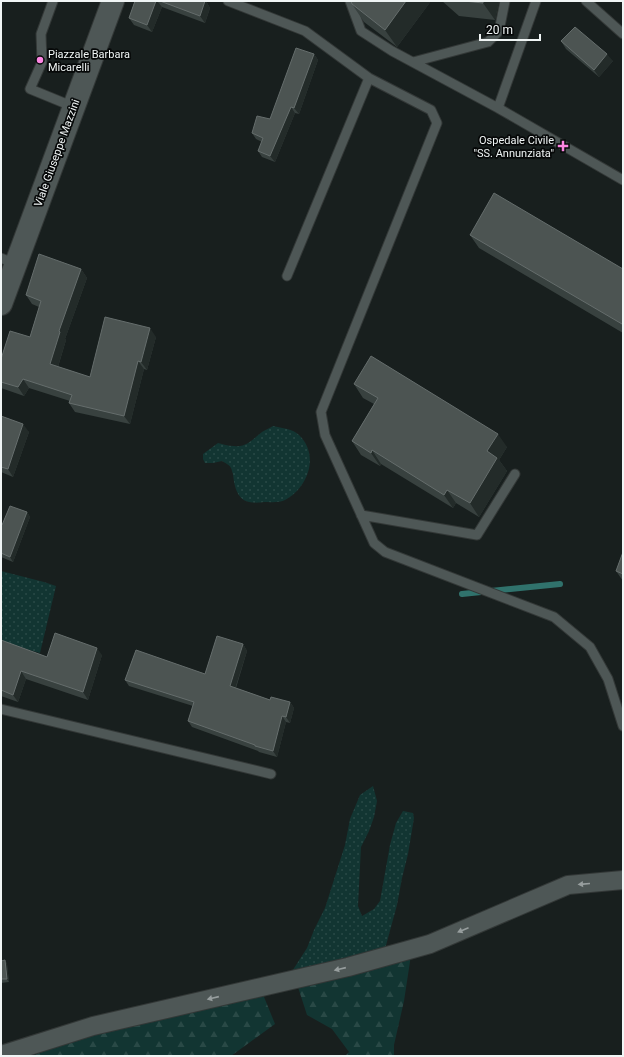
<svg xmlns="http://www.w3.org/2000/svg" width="624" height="1057" viewBox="0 0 624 1057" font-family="Roboto,sans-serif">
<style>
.grass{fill:url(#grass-dots)}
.forest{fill:url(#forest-firs)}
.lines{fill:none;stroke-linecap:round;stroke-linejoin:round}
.stream{stroke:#30726c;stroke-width:6}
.service-casing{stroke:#333837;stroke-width:11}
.minor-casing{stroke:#333837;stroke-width:20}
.secondary-casing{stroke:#333837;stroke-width:24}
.service{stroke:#4e5756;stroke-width:9}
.minor{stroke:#4e5756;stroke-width:18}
.secondary{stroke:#4e5756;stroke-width:22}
.wall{fill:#38413f}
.shaded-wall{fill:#232b29}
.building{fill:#4c5452;stroke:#656d6c}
.oneway{fill:#979e9e}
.poi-dot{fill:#fd86e2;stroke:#060808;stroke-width:1.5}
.labels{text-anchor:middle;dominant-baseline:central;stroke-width:3.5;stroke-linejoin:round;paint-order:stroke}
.poi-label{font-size:11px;fill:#f0f5f5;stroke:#060808;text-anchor:start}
.street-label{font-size:11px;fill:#f0f5f5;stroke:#060808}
</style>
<defs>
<pattern id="grass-dots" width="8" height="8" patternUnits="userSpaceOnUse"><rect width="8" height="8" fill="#123532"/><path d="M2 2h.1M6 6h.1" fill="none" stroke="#294946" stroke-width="1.8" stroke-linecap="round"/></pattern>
<pattern id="forest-firs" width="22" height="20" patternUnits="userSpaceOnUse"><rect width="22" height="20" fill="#123532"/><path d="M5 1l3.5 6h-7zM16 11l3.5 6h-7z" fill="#294946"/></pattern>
</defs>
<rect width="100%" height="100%" fill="#181f1e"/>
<path class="grass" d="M 273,426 C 282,428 293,429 299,435 C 320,455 308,488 285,500 C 280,503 270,502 264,502 C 259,503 250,503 246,501 C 236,497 234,483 233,474 C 232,472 232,470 231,468 C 230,465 225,463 222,461 L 213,463 L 205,463 L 203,459 L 203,454 L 218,443 C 223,444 228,446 234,446 C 246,448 253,439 262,432 C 265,430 270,428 273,426 Z
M 1,571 L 44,582 L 56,586 L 40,653 L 1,642 Z
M 373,786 L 377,801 L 374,817 L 369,831 L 361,847 L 358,906 L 362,916 L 374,909 L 380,901 L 390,845 L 396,823 L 403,811 L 413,813 L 414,818 L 408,854 L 402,878 L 397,905 L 385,949 L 289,976 L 307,948 L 314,930 L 325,908 L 345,845 L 350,819 L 360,795 Z"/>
<path class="forest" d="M 411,955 L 404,1001 L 394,1045 L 394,1056 L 345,1056 L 349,1052 L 332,1029 L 307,1015 L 297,984 Z
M 262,992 L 275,1024 L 231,1056 L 23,1056 L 81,1033 Z"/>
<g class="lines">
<path class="stream" d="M 462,594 L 560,584"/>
<defs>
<path id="service" d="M 53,1 L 41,34 L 42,62 L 30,89 L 74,107
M 228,1 L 305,31 L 369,78 L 431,110 L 437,123 L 321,412 L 325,435 L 374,543 L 385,552 L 554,617 L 590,647 L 608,679 L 623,726
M 350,1 L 361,31 L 392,51 L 498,108 L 623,180
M 586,1 L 623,34
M 413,62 L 488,42 L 499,31 L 505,1
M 498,108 L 536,1
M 1,258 L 16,264
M 287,276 L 369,78
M 361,515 L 477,535 L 515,474
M 1,709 L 271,774"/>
<path id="minor" d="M 1,1055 L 93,1026 L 348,967 L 430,944 L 568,885 L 623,880"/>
<path id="secondary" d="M 1,304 L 113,1"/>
</defs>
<use href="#service" class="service-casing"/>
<use href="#minor" class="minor-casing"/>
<use href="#secondary" class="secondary-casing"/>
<use href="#service" class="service"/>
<use href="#minor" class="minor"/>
<use href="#secondary" class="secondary"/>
</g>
<path class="wall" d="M 135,1 L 206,1 L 210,8 L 205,23 L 162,7 L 152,32 L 134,25 L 129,18 Z
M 431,1 L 397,47 L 364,22 L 352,4 Z
M 442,1 L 499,1 L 495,20 L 459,16 Z
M 561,41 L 613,61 L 599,77 L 566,49 Z
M 314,54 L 318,60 L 299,114 L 295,113 L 275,162 L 262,157 L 258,151 L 262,142 L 256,139 L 252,133 L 270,119 Z
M 470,235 L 623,269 L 623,333 L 479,248 Z
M 81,269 L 87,278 L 65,339 L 66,340 L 58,367 L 90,377 L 156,337 L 147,370 L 144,369 L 130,424 L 75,412 L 69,403 L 70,401 L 29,388 L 24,396 L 1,388 L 1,359 L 30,337 L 39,307 L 32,304 L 26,295 Z
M 354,384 L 507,447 L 499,460 L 507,471 L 479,517 L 456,503 L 453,508 L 381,464 L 380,466 L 361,455 L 352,441 L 374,404 L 363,398 Z
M 1,416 L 29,432 L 13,477 L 1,472 Z
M 27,512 L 30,517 L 13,562 L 1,557 L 1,525 L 2,525 Z
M 623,552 L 623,581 L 616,571 Z
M 1,640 L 47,657 L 102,655 L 88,700 L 26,679 L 18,702 L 1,696 Z
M 243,644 L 247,651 L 236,688 L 270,700 L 290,702 L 294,708 L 290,723 L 286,722 L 277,757 L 259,752 L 258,751 L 192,727 L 188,721 L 193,706 L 129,686 L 125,680 L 205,674 Z
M 5,960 L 7,964 L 9,982 L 1,983 L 1,961 Z"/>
<path class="shaded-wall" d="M 156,1 L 157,1 L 162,7 L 152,32 L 147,25 Z
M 205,1 L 206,1 L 210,8 L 205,23 L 200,16 Z
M 406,1 L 431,1 L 397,47 L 385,30 Z
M 483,1 L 499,1 L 495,20 L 483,3 Z
M 314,54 L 318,60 L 299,114 L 294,108 Z
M 607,54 L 613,61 L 599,77 L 594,70 Z
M 291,107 L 295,113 L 275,162 L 270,156 Z
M 81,269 L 87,278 L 65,339 L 66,340 L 56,373 L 50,364 L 59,331 Z
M 150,328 L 156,337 L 147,370 L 141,362 Z
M 138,361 L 144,369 L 130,424 L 124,416 Z
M 23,379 L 29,388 L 24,396 L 18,387 Z
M 23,424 L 29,432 L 13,477 L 8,469 Z
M 498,434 L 507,447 L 499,460 L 507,471 L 479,517 L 470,503 L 487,451 Z
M 372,450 L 381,464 L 380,466 L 371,453 Z
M 447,490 L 456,503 L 453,508 L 444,495 Z
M 27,512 L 30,517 L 13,562 L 10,557 Z
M 243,644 L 247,651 L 234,692 L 230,686 Z
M 97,648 L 102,655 L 88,700 L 83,692 Z
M 21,671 L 26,679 L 18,702 L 13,695 Z
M 290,702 L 294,708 L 290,723 L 286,717 Z
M 282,716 L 286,722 L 277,757 L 273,751 Z
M 5,960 L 7,964 L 9,982 L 7,979 Z"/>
<path class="building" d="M 135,1 L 156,1 L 147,25 L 129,18 Z
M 160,1 L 205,1 L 200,16 Z
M 351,1 L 406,1 L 385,30 L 352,4 Z
M 464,1 L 483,1 L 483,3 Z
M 575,27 L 607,54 L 594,70 L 561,41 Z
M 296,48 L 314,54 L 294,108 L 291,107 L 270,156 L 258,151 L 263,138 L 252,133 L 257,116 L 270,119 Z
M 494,193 L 623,269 L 623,322 L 622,324 L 470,235 Z
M 39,254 L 81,269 L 59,331 L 60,332 L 50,364 L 90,377 L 105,317 L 150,328 L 141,362 L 138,361 L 124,416 L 69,403 L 72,395 L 23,379 L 18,387 L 1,382 L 1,359 L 10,331 L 30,337 L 41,301 L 26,295 Z
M 371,356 L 498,434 L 487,451 L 497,458 L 470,503 L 447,490 L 444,495 L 372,450 L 371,453 L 352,441 L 378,398 L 354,384 Z
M 1,416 L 23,424 L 8,469 L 1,467 Z
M 10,506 L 27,512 L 10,557 L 1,553 L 1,525 L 2,525 Z
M 623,552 L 623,574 L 616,571 Z
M 55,633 L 97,648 L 83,692 L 21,671 L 13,695 L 1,690 L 1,640 L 47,657 Z
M 217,636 L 243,644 L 230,686 L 270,700 L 271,697 L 290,702 L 286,717 L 282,716 L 273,751 L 255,746 L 255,745 L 188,721 L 194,702 L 125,680 L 136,650 L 205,674 Z
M 5,960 L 7,979 L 1,979 L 1,961 Z"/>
<defs><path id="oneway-solid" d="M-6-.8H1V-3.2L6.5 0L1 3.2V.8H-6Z"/></defs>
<g class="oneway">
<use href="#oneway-solid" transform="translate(584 884) rotate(175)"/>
<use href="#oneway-solid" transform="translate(463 930) rotate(157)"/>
<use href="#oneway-solid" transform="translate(340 969) rotate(167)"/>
<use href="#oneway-solid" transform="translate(213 998) rotate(167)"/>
</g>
<g class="poi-dot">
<circle cx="40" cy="60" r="4"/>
<path d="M561 140h4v4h4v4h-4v4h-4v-4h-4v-4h4z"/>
</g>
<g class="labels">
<g class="poi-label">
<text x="48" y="54">Piazzale Barbara<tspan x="48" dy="13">Micarelli</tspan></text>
<text x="554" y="140" text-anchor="end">Ospedale Civile<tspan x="554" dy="13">"SS. Annunziata"</tspan></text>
</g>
<g class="street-label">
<text transform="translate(57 153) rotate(-70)">Viale Giuseppe Mazzini</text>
</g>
</g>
<rect width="624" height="1057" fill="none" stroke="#f0f5f5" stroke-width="4"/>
<path d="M480 34v6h60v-6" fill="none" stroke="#f0f5f5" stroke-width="2"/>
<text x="486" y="34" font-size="12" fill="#f0f5f5" stroke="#060808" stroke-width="3" paint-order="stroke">20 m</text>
</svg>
